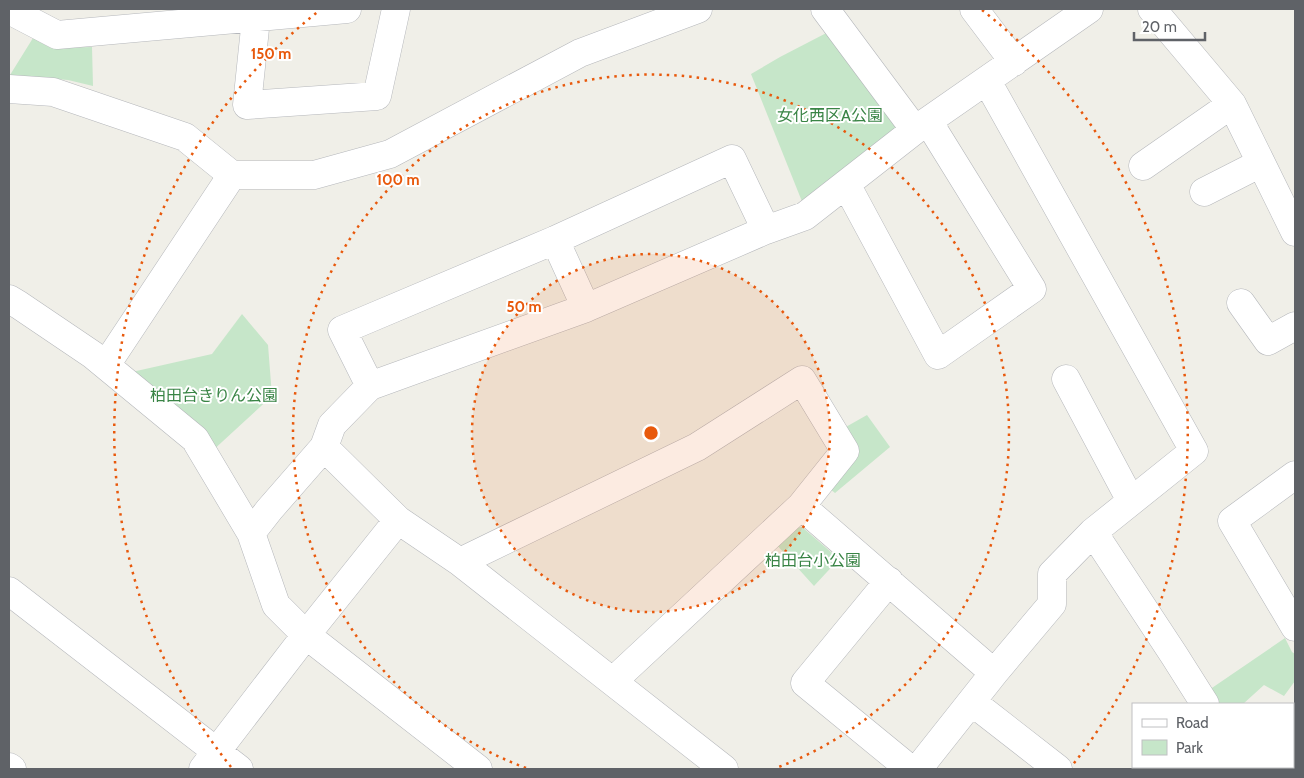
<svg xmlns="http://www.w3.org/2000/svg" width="1304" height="778" viewBox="0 0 1304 778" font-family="Cabin,'Noto Sans JP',sans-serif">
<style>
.park{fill:#c6e6c9}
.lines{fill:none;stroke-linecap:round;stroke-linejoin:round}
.minor-casing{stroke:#b5b7bb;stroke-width:29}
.minor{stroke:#fff;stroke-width:28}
.ring{fill:none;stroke:#e8590c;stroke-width:2.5;stroke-dasharray:2.5 5}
.labels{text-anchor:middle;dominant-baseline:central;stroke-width:4;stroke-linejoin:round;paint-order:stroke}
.park-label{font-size:16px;fill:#398445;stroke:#fff}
.centre{fill:#e8590c;stroke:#fff;stroke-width:2.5}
.ring-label{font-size:15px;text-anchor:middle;font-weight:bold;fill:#e8590c;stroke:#fff;stroke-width:4;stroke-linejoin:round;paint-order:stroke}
</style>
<rect width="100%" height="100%" fill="#f0efe8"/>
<path class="park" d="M 836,28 L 912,127 L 805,209 L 751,74 L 780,57 Z
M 33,38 L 51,48 L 92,47 L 93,86 L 68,80 L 10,75 Z
M 242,314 L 268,345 L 272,396 L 210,453 L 123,374 L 212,354 Z
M 867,415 L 890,447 L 835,493 L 830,489 L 844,428 Z
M 802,527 L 839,559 L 814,586 L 775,543 L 792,528 Z
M 1285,638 L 1292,652 L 1295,654 L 1295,681 L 1284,696 L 1264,685 L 1243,704 L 1215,704 L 1206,692 Z"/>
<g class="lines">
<defs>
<path id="minor" d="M 257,9 L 247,105 L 377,96 L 396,9
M 825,9 L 915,130
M 974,9 L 1014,62
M 1152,9 L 1232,104 L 1295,232
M 9,10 L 57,35 L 347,9
M 9,89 L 53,92 L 185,137 L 232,175 L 314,175 L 390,154 L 580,53 L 698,9
M 1143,166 L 1232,104
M 846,184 L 938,355 L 1032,289 L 928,121
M 1204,192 L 1261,163
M 555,240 L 586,308
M 9,299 L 19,305 L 93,355 L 195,439 L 251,533 L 276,605 L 306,635 L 478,769
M 1241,303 L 1268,341 L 1295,326
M 106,365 L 232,175
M 1066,379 L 1131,501
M 370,386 L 342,330 L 555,240 L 732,159 L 766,230
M 324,447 L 398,520 L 460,562 L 724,769
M 1295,475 L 1232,521 L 1295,627
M 801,506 L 994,673
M 1093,532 L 1174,655 L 1205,704
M 251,533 L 269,510 L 324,447 L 332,425 L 370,386 L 586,308 L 766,230 L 805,216 L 915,130 L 1089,9
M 460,562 L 697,447 L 802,380 L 845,451 L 801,506 L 613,681
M 889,581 L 805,683 L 910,769
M 9,591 L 239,769
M 972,702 L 1058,769
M 1293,761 L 1295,762
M 9,767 L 12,769
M 203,769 L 306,635 L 398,520
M 918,769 L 994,673 L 1052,604 L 1052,574 L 1093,532 L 1194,451 L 987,81"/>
</defs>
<use href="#minor" class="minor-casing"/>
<use href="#minor" class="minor"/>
</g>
<circle cx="651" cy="433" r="179" fill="#e8590c" fill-opacity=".12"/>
<g class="ring">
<circle cx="651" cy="433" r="179"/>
<path d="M526 768A358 358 0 1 1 776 768"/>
<path d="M231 767A537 537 0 0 1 320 10M982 10A537 537 0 0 1 1071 767"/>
</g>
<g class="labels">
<g class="park-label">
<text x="830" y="115">女化西区A公園</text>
<text x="214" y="395">柏田台きりん公園</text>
<text x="813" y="560">柏田台小公園</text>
</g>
</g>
<circle cx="651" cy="433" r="8" class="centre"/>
<g class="ring-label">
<text x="271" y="59">150 m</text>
<text x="398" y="185">100 m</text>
<text x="524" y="312">50 m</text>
</g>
<rect width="1304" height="778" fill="none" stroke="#5f6267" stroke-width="20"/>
<rect x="1132" y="703" width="162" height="65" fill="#ffffff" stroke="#bfc0c2"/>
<rect x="1142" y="719" width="25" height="8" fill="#ffffff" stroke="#bfc0c2"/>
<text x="1176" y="728" font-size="15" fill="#5f6267">Road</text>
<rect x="1142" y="740" width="25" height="15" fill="#c6e6c9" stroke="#bfc0c2"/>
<text x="1176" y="753" font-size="15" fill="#5f6267">Park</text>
<path d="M1134 32v8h71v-8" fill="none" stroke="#5f6267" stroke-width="2.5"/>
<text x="1142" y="32" font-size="15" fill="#5f6267" stroke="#ffffff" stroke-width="4" paint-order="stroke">20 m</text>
</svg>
